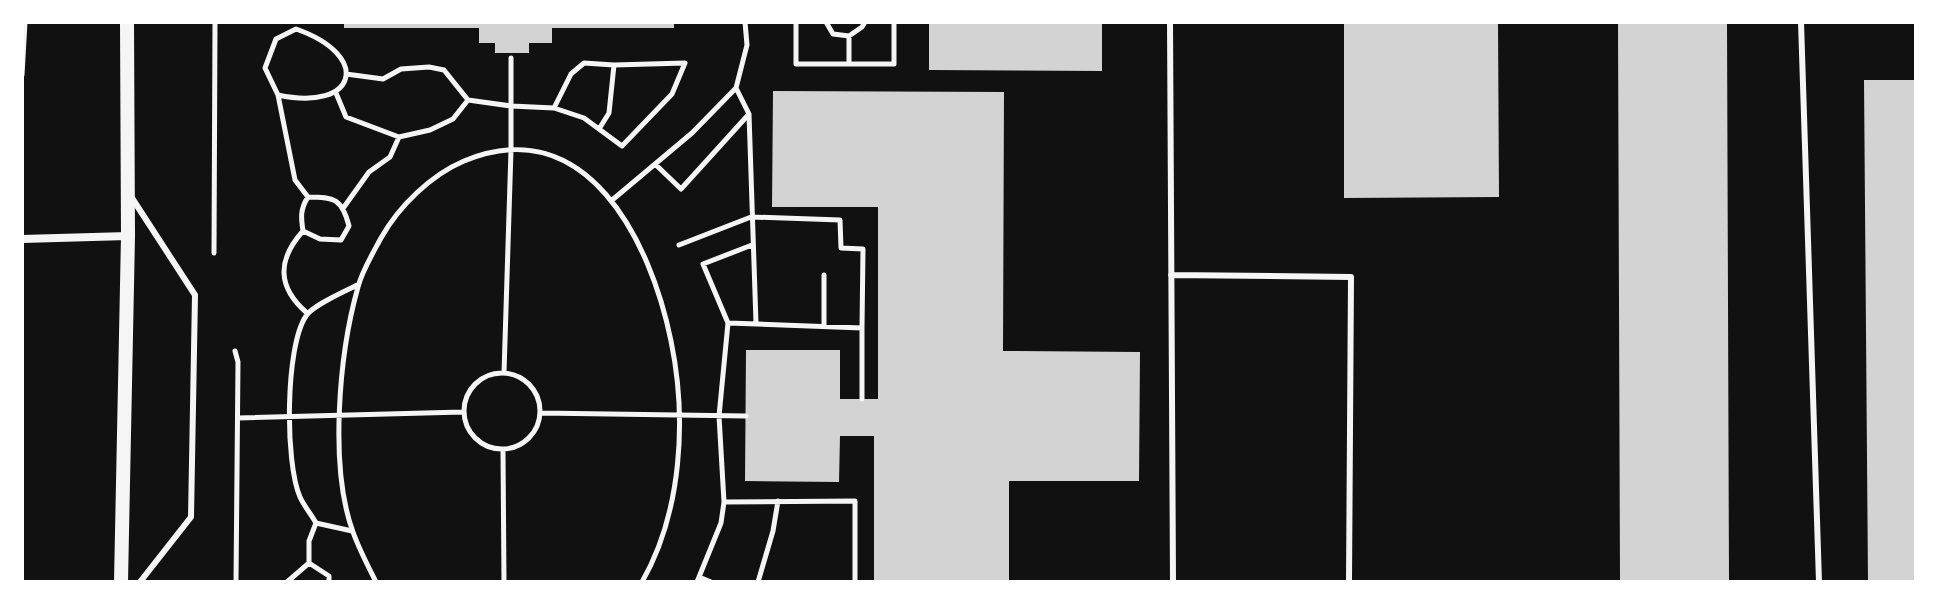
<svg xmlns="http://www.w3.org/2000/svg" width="1938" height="604" viewBox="0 0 1938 604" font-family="Lora,serif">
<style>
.building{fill:#d3d3d3}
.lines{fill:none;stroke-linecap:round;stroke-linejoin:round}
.path{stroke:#f5f5f5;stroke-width:5}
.service{stroke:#f5f5f5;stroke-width:6}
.minor{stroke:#f5f5f5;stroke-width:8}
.tertiary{stroke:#f5f5f5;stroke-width:14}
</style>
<rect width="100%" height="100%" fill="#111"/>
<path class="building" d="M 344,22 L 674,22 L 674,28 L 552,28 L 552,43 L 529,43 L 529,53 L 495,53 L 495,43 L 479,43 L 479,28 L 344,28 Z
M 929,22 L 1102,22 L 1102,71 L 929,70 Z
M 1344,22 L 1498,23 L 1499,197 L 1344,198 Z
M 1618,22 L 1727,22 L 1729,582 L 1620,582 Z
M 1864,80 L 1916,80 L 1916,582 L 1868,582 Z
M 773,91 L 1004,92 L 1003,351 L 1140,352 L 1139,481 L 1009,481 L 1009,582 L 874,582 L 874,436 L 840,436 L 839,482 L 745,481 L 746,350 L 840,350 L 840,399 L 878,399 L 878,207 L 772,207 Z"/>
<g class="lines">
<path class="path" d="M 796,22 L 796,64 L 894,64 L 894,22
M 826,22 L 833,34 L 849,36 L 862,27 L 865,22
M 296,29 C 373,56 357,112 278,95 L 265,68 L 276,39 Z
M 849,36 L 849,64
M 346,74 L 383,79 L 401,69 L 429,67 L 444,70 L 468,100 L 511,106 L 554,108 L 584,118 L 622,146 L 672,94 L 685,63 L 614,65 L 584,63 L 571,74 L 554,108
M 22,75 L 25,22
M 736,88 L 749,114 L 756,323
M 336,93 L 346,117 L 399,137 L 430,130 L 453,119 L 468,100
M 278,95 L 295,180 L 308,197
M 599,129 L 609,113 L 614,65
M 655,164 L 681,189 L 749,114
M 308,197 C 335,197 342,199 349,226 L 341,240 L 320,239 L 303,231 C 301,218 300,209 308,197 Z
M 611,201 L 692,133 L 736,88 L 747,45 L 745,22
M 344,207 L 369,172 L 390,157 L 399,137
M 303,231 C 277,260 277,287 307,313
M 679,245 L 751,217 L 840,220 L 841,248 L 863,249 L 862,328 L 728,323
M 214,253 L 215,22
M 824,275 L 824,326
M 862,328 L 862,399
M 235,351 L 238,362 L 236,582
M464 411a38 38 0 1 1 76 0a38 38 0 1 1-76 0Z
M 504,373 L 511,150 L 511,58
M 541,413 L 746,416
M 238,418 L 463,412
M 503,450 L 504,582
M 724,502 L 855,501 L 855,582
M 352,531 L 316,523 C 311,514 304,506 300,497 C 285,463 285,347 306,316 C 313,305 344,292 357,285
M 309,563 L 329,576 L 329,582
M 699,577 L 711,582
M 287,582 L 309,563 L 309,541 L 316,523
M 376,582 C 368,566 359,549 353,532 C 329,467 339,354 358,287 C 362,271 373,253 381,238 C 399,206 431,175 464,161 C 587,110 651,242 671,341 C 687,418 682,512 642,582
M 697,582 L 721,523 L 724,502 L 719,416 L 728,323 L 703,264 L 752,245
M 758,582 L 773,531 L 778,501"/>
<path class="service" d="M 1170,22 L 1173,582
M 1801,22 L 1819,582
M 132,198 L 195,295 L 191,517 L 140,582
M 1171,275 L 1351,277 L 1349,582"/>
<path class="minor" d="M 22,239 L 128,236"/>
<path class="tertiary" d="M 121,582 L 128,236 L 127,22"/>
</g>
<rect width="1938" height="604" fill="none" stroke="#ffffff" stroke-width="48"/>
</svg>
